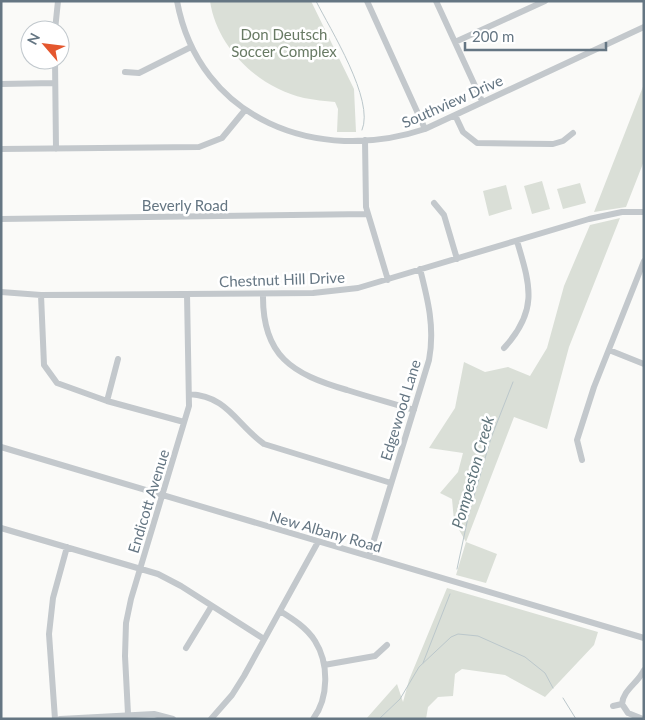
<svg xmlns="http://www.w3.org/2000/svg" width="645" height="720" viewBox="0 0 645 720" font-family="Lato,sans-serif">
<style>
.green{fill:#dadfd7}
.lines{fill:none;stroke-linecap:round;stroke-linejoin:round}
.stream{stroke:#bbc7cb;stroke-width:1}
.minor{stroke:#c3c8cc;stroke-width:6}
.labels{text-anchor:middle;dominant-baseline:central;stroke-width:5;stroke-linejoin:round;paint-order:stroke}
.park-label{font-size:15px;fill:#687a64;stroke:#fff}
.street-label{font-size:15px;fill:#657683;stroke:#fff}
.water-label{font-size:16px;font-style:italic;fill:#60757c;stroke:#fff}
</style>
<rect width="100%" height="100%" fill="#fafaf8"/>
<path class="green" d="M 210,1 L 311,1 L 354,89 L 356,132 L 337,132 L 338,109 L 335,102 C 325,101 314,100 304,98 C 258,87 217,48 210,1 Z
M 644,84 L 644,161 L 626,207 L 594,212 Z
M 542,181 L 550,209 L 532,214 L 524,186 Z
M 580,183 L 586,203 L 563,209 L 557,189 Z
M 506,185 L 512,209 L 489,216 L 483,191 Z
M 620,218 L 569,347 L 547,429 L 514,417 L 466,542 L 497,554 L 486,583 L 456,575 L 466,542 L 454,521 L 452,499 L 440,493 L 458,472 L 463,453 L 429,448 L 455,408 L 464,362 L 485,372 L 508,367 L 530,376 L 547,348 L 564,286 L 590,225 Z
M 447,588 L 598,632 L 594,645 L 545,697 L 505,675 L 462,669 L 455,674 L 453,696 L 438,697 L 428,707 L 426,719 L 366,719 L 397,684 L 403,702 L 409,680 Z"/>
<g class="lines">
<path class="stream" d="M 316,1 C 330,29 375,100 362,130
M 457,569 L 469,513 L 491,438 L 513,382
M 423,663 L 450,594
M 563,698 L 576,719
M 379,719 L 400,699 L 419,667 L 451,637 L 458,634 L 478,636 L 525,657 L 545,673 L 553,688"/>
<path class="minor" d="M 177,1 C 199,120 318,165 425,129 L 644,27
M 367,1 L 425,129
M 436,1 L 482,101
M 55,30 L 58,1
M 455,42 L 545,1
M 55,60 L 56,149
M 125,72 L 139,73 L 191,47
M 1,84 L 55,83
M 455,115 L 463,132 L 477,143 L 553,144 L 563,141 L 573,133
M 365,140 L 366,207 L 388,280
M 1,149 L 199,147 L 222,138 L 245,110
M 434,203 L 444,215 L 457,259
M 1,219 L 368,214
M 1,292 L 41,295 L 313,293 L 358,288 L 589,219 L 622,212 L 644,212
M 263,294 C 262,356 292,374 347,390 C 369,397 391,403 414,410
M 41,295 L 44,365 L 57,383 L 107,401 L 184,422
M 504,348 C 539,310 530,285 517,241
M 609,350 L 644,364
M 189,394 C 228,396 236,424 264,444 L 391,483
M 107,401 L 118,359
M 1,447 L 644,638
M 582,460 L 577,440 L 594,387 L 644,261
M 1,528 L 158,574 L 181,586 L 264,639
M 369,556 L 429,360 C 435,328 428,300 420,269
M 280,611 C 293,619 307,628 315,641 C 329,663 329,698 313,719
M 186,648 L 211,607
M 324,665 L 375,656 L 387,645
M 613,706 L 622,704
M 128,714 L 125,656 L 126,623 L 131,599 L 189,406 L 187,294
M 55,719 L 49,634 L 53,598 L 67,547
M 60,719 L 154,714 L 173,719
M 211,719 L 232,695 L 244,676 L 318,542
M 643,719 L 628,713 L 622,704 C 623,690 638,683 644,670"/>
</g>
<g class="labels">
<g class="park-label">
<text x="284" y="34">Don Deutsch<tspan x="284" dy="17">Soccer Complex</tspan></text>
</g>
<g class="street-label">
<text transform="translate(452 101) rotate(-24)">Southview Drive</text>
<text x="185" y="205">Beverly Road</text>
<text transform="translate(282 279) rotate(-2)">Chestnut Hill Drive</text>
<text transform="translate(400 410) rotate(-73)">Edgewood Lane</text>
<text transform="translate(148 501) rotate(-73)">Endicott Avenue</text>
<text transform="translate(326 531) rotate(16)">New Albany Road</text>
</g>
<g class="water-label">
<text transform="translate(472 472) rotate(-74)">Pompeston Creek</text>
</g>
</g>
<rect width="645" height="720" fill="none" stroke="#657683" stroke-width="5"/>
<g transform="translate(45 45) rotate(298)"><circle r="24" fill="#ffffff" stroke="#c1c8cd"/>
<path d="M0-4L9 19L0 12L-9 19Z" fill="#e4572e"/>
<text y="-8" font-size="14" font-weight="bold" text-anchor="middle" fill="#657683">N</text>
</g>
<path d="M465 42v8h141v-8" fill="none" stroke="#657683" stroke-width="2.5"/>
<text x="472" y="42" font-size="15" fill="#657683" stroke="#ffffff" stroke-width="4" paint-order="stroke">200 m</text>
</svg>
